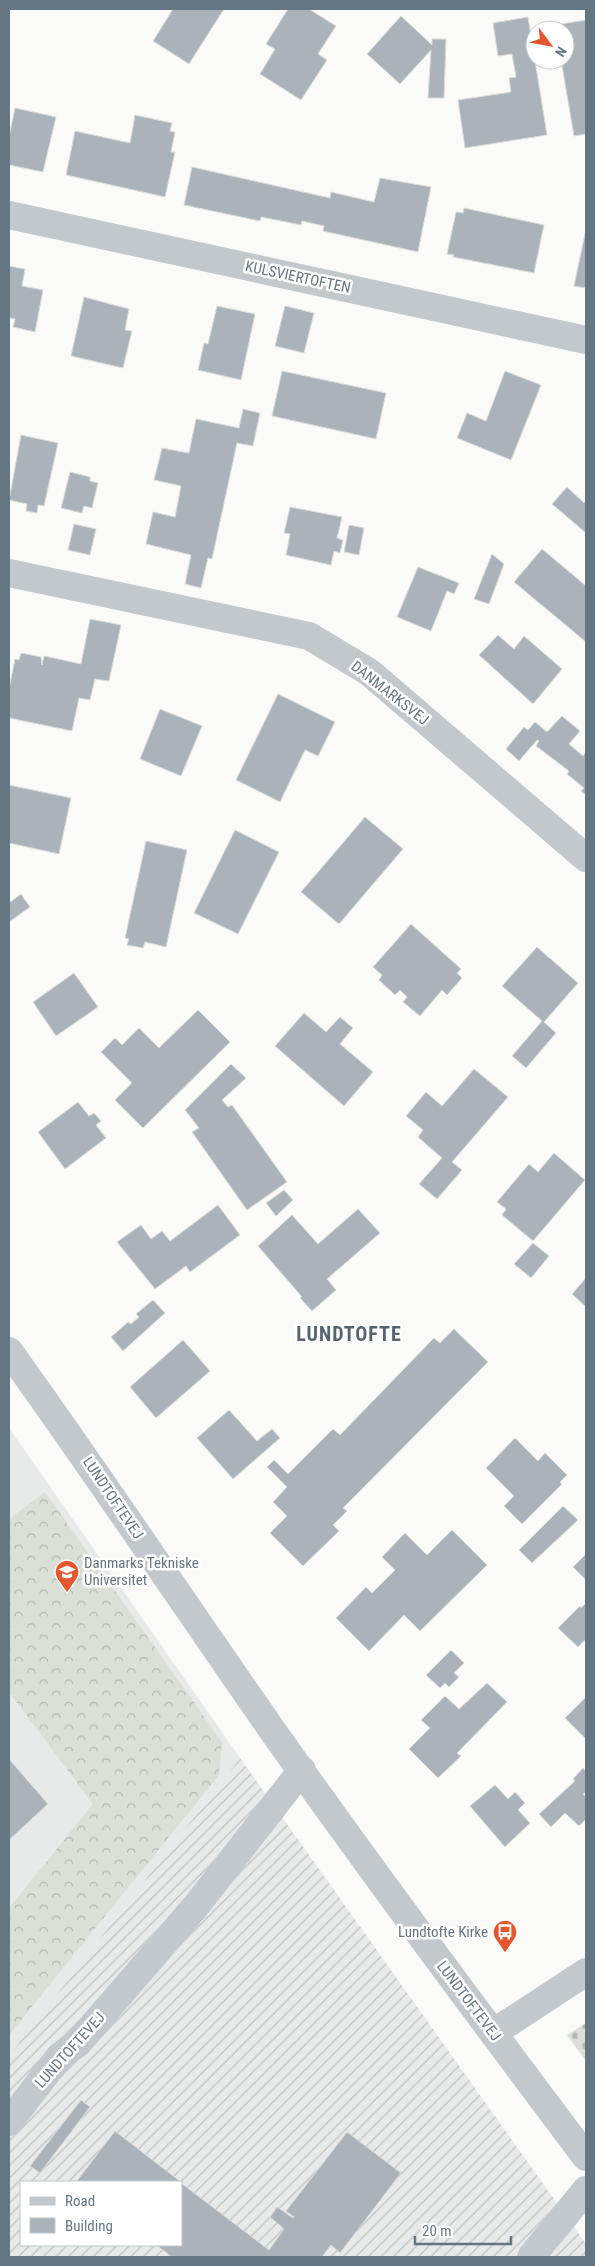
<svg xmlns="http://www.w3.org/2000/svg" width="595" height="2266" viewBox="0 0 595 2266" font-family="'Roboto Condensed',sans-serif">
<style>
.built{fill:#e8e9e9}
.industrial{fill:url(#industrial-furrows);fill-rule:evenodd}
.forest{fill:url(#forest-crowns)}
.cemetery{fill:url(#cemetery-stones)}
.building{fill:#aab3b9;stroke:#dcdcda}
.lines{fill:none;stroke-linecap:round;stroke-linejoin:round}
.minor{stroke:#c3c8cc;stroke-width:28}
.labels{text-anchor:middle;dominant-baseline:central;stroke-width:5;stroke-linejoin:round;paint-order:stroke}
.street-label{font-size:15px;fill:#657683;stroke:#fff}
.poi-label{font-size:15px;fill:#657683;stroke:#fff;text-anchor:start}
.district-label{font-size:20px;font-weight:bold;letter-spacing:1px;fill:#57646e;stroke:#fff}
</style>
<defs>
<pattern id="industrial-furrows" width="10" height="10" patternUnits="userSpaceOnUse" patternTransform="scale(1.25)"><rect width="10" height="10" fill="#e8e9e9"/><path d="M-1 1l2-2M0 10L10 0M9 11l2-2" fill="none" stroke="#c0c1c2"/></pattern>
<pattern id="forest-crowns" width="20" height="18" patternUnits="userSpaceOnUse" patternTransform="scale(1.25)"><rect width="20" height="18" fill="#dadfd7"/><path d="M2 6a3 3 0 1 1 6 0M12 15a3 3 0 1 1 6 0" fill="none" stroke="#b4b9b4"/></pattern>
<pattern id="cemetery-stones" width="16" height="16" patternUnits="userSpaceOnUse" patternTransform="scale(1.25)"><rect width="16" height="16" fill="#dadfd7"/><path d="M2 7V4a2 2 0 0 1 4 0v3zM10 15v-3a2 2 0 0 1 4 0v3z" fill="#b4b9b4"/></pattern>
</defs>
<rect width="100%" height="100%" fill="#fafaf8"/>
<path class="built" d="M 9,1428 L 240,1758 L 9,2056 Z"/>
<path class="industrial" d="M 240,1758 L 586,2244 L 586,2257 L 9,2257 L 9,2056 ZM 21,2182 L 181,2182 L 181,2245 L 21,2245 Z"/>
<path class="forest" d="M 45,1492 L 222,1742 L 219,1775 L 9,2035 L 9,1908 L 93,1804 L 9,1692 L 9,1519 Z"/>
<path class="cemetery" d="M 586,2023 L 586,2061 L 567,2035 Z"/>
<path class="building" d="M 173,9 L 224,9 L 189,64 L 153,41 Z
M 288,9 L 309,9 L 336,26 L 318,54 L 327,60 L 301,100 L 260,74 L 275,49 L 266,44 Z
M 401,16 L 432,45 L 432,39 L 446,39 L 444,98 L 428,98 L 431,50 L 400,84 L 367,54 Z
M 528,17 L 547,135 L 465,148 L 458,100 L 511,92 L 509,78 L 516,77 L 512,54 L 498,56 L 493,23 Z
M 586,20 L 586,134 L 574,136 L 561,60 L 565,60 L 565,30 L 556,30 L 555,25 Z
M 15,108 L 56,117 L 43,172 L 9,165 L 9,137 Z
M 135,115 L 172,123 L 170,131 L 175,132 L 171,152 L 175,152 L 165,197 L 66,175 L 75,131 L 130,143 Z
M 192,167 L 330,198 L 331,192 L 374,202 L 380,178 L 431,187 L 418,252 L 323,231 L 324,226 L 302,221 L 301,225 L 261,217 L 260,221 L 184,205 Z
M 464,208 L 544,225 L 534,273 L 453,257 L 454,255 L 447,254 L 456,212 L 463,213 Z
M 586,229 L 586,288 L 574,286 Z
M 9,266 L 25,269 L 22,286 L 43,290 L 35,332 L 13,327 L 15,319 L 9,318 Z
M 84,297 L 129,309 L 125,330 L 132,331 L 123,368 L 71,356 Z
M 217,306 L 255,314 L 241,380 L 198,370 L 204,343 L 208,344 Z
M 285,306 L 314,313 L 304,353 L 275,346 Z
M 282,371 L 386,393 L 376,439 L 272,416 Z
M 505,371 L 541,385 L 511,460 L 457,438 L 467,413 L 486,421 Z
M 243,409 L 260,413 L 253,446 L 237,443 L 212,559 L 208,558 L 201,588 L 185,584 L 191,555 L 146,544 L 153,512 L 175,517 L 181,486 L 154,480 L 162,448 L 189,453 L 196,419 L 239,428 Z
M 21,435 L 58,443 L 44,506 L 38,505 L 37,513 L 26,511 L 27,504 L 9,500 Z
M 70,472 L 90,477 L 90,481 L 98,483 L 92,508 L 84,506 L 82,513 L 61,508 Z
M 567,487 L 584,503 L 586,500 L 586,533 L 552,504 Z
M 290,507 L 342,517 L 337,538 L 343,540 L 340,553 L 334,551 L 331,565 L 286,555 L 290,534 L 284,533 Z
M 74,524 L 96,529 L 90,555 L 68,550 Z
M 349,525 L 364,528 L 359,555 L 344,552 Z
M 542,549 L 586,586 L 586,642 L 514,582 Z
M 492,554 L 504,564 L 489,604 L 474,599 Z
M 418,567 L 459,583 L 454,594 L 447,591 L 431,631 L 397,617 Z
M 90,619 L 121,625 L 109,681 L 95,679 L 90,700 L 79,698 L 72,731 L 9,718 L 9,689 L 15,659 L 19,660 L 21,653 L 41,657 L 42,665 L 44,656 L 81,664 Z
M 498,635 L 514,649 L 524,636 L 562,669 L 533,704 L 479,655 Z
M 278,694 L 335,722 L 318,756 L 305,750 L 280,802 L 236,780 Z
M 160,709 L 202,726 L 181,776 L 140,759 Z
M 562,716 L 580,731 L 569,744 L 583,756 L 586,752 L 586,795 L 581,791 L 584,788 L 567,774 L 569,771 L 536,746 L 539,741 L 537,740 L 519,761 L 506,749 L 524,727 L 528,730 L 535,722 L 547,732 Z
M 9,785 L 71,798 L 59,854 L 9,843 Z
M 365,817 L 403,849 L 339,924 L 301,892 Z
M 235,830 L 279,852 L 238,934 L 194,913 Z
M 146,841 L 187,850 L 166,947 L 145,942 L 143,948 L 127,945 L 129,939 L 125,938 Z
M 21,894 L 30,907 L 9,922 L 9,903 Z
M 411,924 L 461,969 L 457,973 L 462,978 L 447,995 L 442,990 L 420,1016 L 403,1002 L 407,997 L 400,990 L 395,995 L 379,980 L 382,975 L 373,967 Z
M 537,947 L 578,983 L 544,1022 L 556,1033 L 526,1068 L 512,1056 L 542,1021 L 502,986 Z
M 74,973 L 98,1007 L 56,1036 L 33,1002 Z
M 198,1010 L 230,1042 L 143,1128 L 115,1100 L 132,1083 L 101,1052 L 115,1038 L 122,1045 L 139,1028 L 159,1048 Z
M 304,1013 L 326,1032 L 340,1017 L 353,1028 L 340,1044 L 373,1072 L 344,1106 L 275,1046 Z
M 231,1064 L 246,1078 L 222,1100 L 228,1107 L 232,1105 L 287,1182 L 247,1210 L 192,1132 L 199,1128 L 185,1110 Z
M 474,1069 L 508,1097 L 452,1162 L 462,1170 L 437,1199 L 419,1184 L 442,1158 L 418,1137 L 423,1130 L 406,1116 L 426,1092 L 442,1106 Z
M 78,1102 L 89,1116 L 94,1113 L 101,1121 L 96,1125 L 106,1138 L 65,1169 L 38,1132 Z
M 554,1153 L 585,1180 L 533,1241 L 502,1215 L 506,1209 L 497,1202 L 529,1164 L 538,1172 Z
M 284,1190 L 293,1200 L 276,1216 L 266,1203 Z
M 218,1205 L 240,1235 L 190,1272 L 186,1266 L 155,1289 L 117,1242 L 141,1225 L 151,1239 L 162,1231 L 170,1241 Z
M 358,1209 L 380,1233 L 327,1279 L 336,1290 L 312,1311 L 300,1298 L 302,1297 L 258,1246 L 292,1215 L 318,1244 Z
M 533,1243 L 549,1256 L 531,1278 L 514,1264 Z
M 586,1278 L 586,1307 L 572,1294 Z
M 153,1300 L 165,1313 L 123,1351 L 111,1337 L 128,1322 L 131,1324 L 139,1317 L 136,1314 Z
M 454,1329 L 488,1362 L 343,1508 L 347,1511 L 333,1525 L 339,1531 L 303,1566 L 270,1533 L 287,1516 L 273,1502 L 287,1487 L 267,1467 L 274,1460 L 288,1474 L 333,1429 L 340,1435 L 434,1338 L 440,1343 Z
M 183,1340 L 210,1371 L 156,1418 L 130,1387 Z
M 229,1410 L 257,1441 L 272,1429 L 280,1438 L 233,1479 L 197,1438 Z
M 515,1438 L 538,1461 L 545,1453 L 567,1475 L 560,1482 L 562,1484 L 522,1524 L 504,1506 L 514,1496 L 486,1468 Z
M 563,1506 L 578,1520 L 532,1563 L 519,1550 Z
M 452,1530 L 487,1565 L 420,1631 L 404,1615 L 369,1651 L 336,1618 L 366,1587 L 372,1593 L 395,1570 L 382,1557 L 405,1533 L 427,1555 Z
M 586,1554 L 586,1580 L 573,1567 Z
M 586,1603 L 586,1639 L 578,1647 L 558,1628 L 580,1606 L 581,1608 Z
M 451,1650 L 464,1663 L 454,1673 L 459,1677 L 449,1687 L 445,1683 L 440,1688 L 426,1675 Z
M 487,1683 L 507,1702 L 457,1753 L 461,1756 L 438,1778 L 409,1749 L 430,1728 L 421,1720 L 445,1696 L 459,1709 Z
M 586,1697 L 586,1739 L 565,1718 Z
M 9,1759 L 48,1804 L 9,1840 Z
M 583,1768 L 586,1772 L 586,1792 L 583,1794 L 586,1797 L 586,1819 L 579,1826 L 565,1813 L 551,1827 L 539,1814 L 575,1781 L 573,1779 Z
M 495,1785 L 508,1799 L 515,1792 L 525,1803 L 518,1810 L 530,1823 L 505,1847 L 470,1806 Z
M 81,2100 L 90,2107 L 40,2173 L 30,2166 Z
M 115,2131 L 181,2182 L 76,2182 Z
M 347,2132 L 401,2173 L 340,2253 L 331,2245 L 322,2257 L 172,2257 L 156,2245 L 181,2245 L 181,2183 L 269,2250 L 284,2229 L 270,2217 L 277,2207 L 293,2218 L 294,2217 L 286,2211 Z"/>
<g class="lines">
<path class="minor" d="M 9,215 L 586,340
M 9,573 L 309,636 L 369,672 L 586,858
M 9,1351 C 98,1475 183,1602 270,1727 C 373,1873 479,2015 586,2157
M 493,2033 L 586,1972
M 9,2122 L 60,2056 L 78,2043 L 196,1906 L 302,1770
M 531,2257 L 586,2190"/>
</g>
<defs>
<symbol id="university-pin" viewBox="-11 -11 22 30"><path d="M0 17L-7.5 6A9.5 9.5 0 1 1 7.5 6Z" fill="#e4572e" stroke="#fff"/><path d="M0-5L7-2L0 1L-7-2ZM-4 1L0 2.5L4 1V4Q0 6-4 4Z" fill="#fff"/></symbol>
<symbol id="bus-pin" viewBox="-11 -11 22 30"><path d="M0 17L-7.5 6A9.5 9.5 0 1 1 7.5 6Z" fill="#e4572e" stroke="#fff"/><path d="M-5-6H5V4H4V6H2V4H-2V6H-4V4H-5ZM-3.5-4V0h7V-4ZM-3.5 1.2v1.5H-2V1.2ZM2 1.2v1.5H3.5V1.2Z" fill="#fff"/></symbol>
</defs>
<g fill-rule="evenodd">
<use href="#university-pin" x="53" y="1558" width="28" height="38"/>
<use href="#bus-pin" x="491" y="1918" width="28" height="38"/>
</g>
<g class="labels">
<g class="street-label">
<text transform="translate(298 277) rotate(12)">KULSVIERTOFTEN</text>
<text transform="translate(390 693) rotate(38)">DANMARKSVEJ</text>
<text transform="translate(113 1498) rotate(56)">LUNDTOFTEVEJ</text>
<text transform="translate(469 2001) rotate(53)">LUNDTOFTEVEJ</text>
<text transform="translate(70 2050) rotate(-48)">LUNDTOFTEVEJ</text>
</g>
<g class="poi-label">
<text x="84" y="1563">Danmarks Tekniske<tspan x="84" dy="17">Universitet</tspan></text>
<text x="488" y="1932" text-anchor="end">Lundtofte Kirke</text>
</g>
<g class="district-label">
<text x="349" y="1334">LUNDTOFTE</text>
</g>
</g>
<rect width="595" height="2266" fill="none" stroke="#657683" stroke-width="20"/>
<rect x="20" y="2181" width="162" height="65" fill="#ffffff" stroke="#c1c8cd"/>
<rect x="30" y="2197" width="25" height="8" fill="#c3c8cc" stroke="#c1c8cd"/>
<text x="65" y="2206" font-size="15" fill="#657683">Road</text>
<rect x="30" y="2218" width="25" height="15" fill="#aab3b9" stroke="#c1c8cd"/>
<text x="65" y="2231" font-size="15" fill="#657683">Building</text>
<g transform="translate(550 45) rotate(122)"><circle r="24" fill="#ffffff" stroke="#c1c8cd"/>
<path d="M0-4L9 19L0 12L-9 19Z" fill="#e4572e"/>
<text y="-8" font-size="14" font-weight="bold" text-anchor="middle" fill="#657683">N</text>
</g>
<path d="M415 2236v8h96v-8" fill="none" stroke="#657683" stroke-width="2.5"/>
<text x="422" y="2236" font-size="15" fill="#657683" stroke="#ffffff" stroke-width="4" paint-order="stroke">20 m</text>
</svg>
